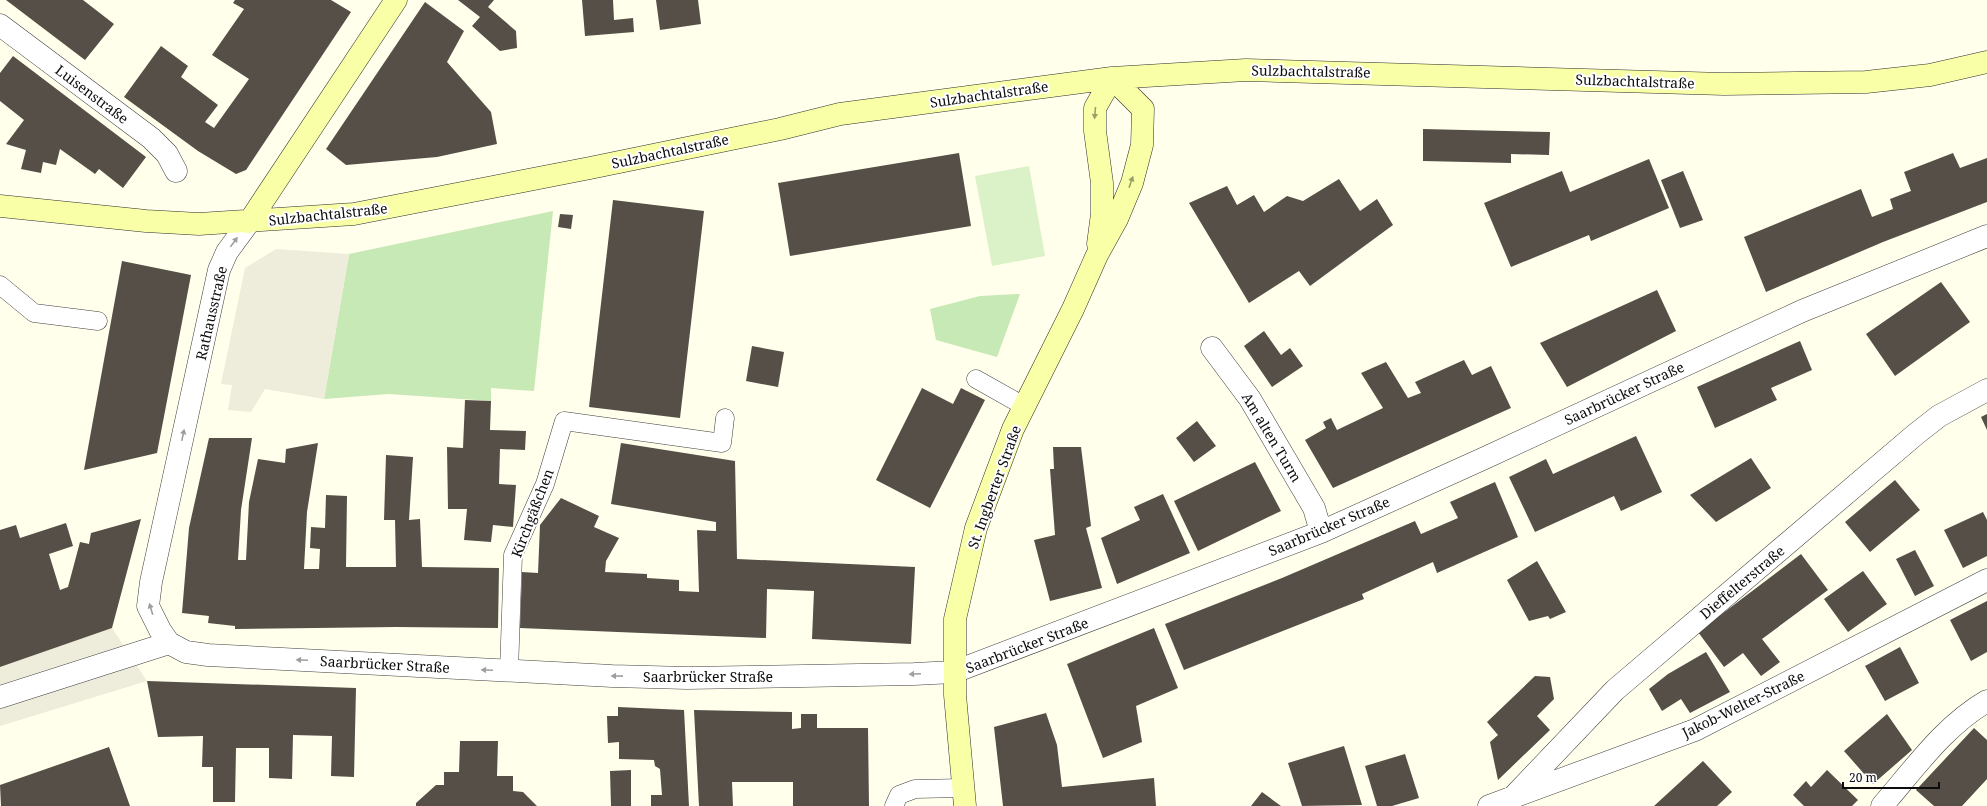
<svg xmlns="http://www.w3.org/2000/svg" width="1987" height="806" viewBox="0 0 1987 806" font-family="'Noto Serif',serif">
<style>
.green{fill:#c7e9b5}
.pitch{fill:#dbf1c7}
.plaza{fill:#eeecdb}
.building{fill:#554f48}
.lines{fill:none;stroke-linecap:round;stroke-linejoin:round}
.lane-casing{stroke:#3f3f3f;stroke-width:19}
.street-casing{stroke:#3f3f3f;stroke-width:23}
.secondary-casing{stroke:#2e2e2e;stroke-width:23}
.lane{stroke:#fff;stroke-width:18}
.street{stroke:#fff;stroke-width:22}
.secondary{stroke:#f9ffa6;stroke-width:22}
.oneway{fill:#9a9e68}
.oneway2{fill:#9e9e9e}
.labels{text-anchor:middle;dominant-baseline:central;stroke-width:4;stroke-linejoin:round;paint-order:stroke}
.street-label{font-size:14px;fill:#0c0c0c;stroke:#fff}
</style>
<rect width="100%" height="100%" fill="#ffffeb"/>
<path class="green" d="M 553,211 L 534,391 L 491,388 L 491,401 L 389,394 L 324,399 L 349,254 Z
M 1020,294 L 997,357 L 936,340 L 930,309 L 980,296 Z"/>
<path class="pitch" d="M 1029,166 L 1045,256 L 992,266 L 975,176 Z"/>
<path class="plaza" d="M 276,249 L 349,254 L 324,399 L 265,389 L 251,412 L 228,410 L 232,385 L 221,384 L 245,268 Z
M 112,628 L 147,681 L 0,726 L 0,667 Z"/>
<path class="building" d="M 6,0 L 83,0 L 114,24 L 85,60 Z
M 235,0 L 331,0 L 351,12 L 246,170 L 236,174 L 198,151 L 124,97 L 161,46 L 188,66 L 181,77 L 218,105 L 205,122 L 214,128 L 249,79 L 212,55 L 244,9 L 233,3 Z
M 458,0 L 494,0 L 488,7 L 516,31 L 517,48 L 500,51 L 472,26 L 480,17 Z
M 582,0 L 613,0 L 614,20 L 633,18 L 634,32 L 585,36 Z
M 656,0 L 698,0 L 701,24 L 660,30 Z
M 425,2 L 464,31 L 447,62 L 491,112 L 497,144 L 437,157 L 346,165 L 326,149 Z
M 13,56 L 146,157 L 123,188 L 99,169 L 95,174 L 60,149 L 56,165 L 43,162 L 41,173 L 21,169 L 26,150 L 6,144 L 24,120 L 0,101 L 0,73 Z
M 1423,129 L 1550,132 L 1549,155 L 1511,154 L 1511,163 L 1423,161 Z
M 959,153 L 971,226 L 790,256 L 778,183 Z
M 1953,153 L 1960,168 L 1987,158 L 1987,202 L 1883,242 L 1766,292 L 1744,237 L 1861,189 L 1872,217 L 1893,209 L 1890,199 L 1911,191 L 1904,172 Z
M 1649,159 L 1669,208 L 1591,241 L 1589,235 L 1511,267 L 1484,203 L 1562,171 L 1570,192 Z
M 1683,171 L 1703,220 L 1680,228 L 1661,180 Z
M 1339,179 L 1360,211 L 1377,199 L 1393,225 L 1310,286 L 1299,271 L 1249,303 L 1189,203 L 1227,186 L 1237,205 L 1254,195 L 1264,212 L 1287,196 L 1303,201 Z
M 613,200 L 704,211 L 680,418 L 589,407 Z
M 560,214 L 573,215 L 571,229 L 558,227 Z
M 122,261 L 191,275 L 157,453 L 84,470 Z
M 1941,282 L 1970,322 L 1895,376 L 1866,334 Z
M 1657,290 L 1676,331 L 1567,387 L 1540,343 Z
M 1264,331 L 1281,355 L 1290,348 L 1303,366 L 1272,387 L 1244,346 Z
M 1800,341 L 1812,370 L 1771,388 L 1777,400 L 1715,428 L 1697,387 Z
M 752,346 L 784,352 L 778,387 L 746,381 Z
M 1464,360 L 1472,375 L 1491,366 L 1511,408 L 1333,488 L 1305,440 L 1326,428 L 1323,422 L 1331,418 L 1337,430 L 1383,408 L 1361,373 L 1386,362 L 1408,398 L 1421,393 L 1415,382 Z
M 922,388 L 953,404 L 961,388 L 985,400 L 930,508 L 876,480 Z
M 465,400 L 491,401 L 490,430 L 526,431 L 525,450 L 500,449 L 499,484 L 516,485 L 513,527 L 493,525 L 491,542 L 464,540 L 467,509 L 448,509 L 447,447 L 463,448 Z
M 1987,414 L 1987,430 L 1981,417 Z
M 1197,421 L 1216,446 L 1194,462 L 1176,438 Z
M 1636,436 L 1662,492 L 1621,511 L 1614,496 L 1535,532 L 1509,477 L 1546,459 L 1553,474 Z
M 209,438 L 252,438 L 241,510 L 238,560 L 246,560 L 249,502 L 258,459 L 285,463 L 286,449 L 318,443 L 307,512 L 304,569 L 319,569 L 320,549 L 310,548 L 311,527 L 325,528 L 326,495 L 347,496 L 346,567 L 396,567 L 395,520 L 384,520 L 386,455 L 413,457 L 409,520 L 420,519 L 422,567 L 499,568 L 498,628 L 396,627 L 235,629 L 235,626 L 208,623 L 209,616 L 182,613 L 189,528 Z
M 621,443 L 735,461 L 737,559 L 915,567 L 911,644 L 812,639 L 814,591 L 767,589 L 766,638 L 520,628 L 522,572 L 538,573 L 540,525 L 561,498 L 599,516 L 594,527 L 619,538 L 606,561 L 605,572 L 647,574 L 647,578 L 679,580 L 679,591 L 699,592 L 697,530 L 716,531 L 716,522 L 611,504 Z
M 1053,447 L 1081,447 L 1091,526 L 1086,528 L 1102,588 L 1050,601 L 1034,540 L 1055,535 L 1050,469 L 1054,469 Z
M 1751,458 L 1771,488 L 1716,522 L 1690,495 Z
M 1255,462 L 1281,511 L 1198,551 L 1174,501 Z
M 1895,480 L 1920,510 L 1870,552 L 1845,522 Z
M 1495,482 L 1518,537 L 1437,573 L 1433,562 L 1362,594 L 1364,599 L 1184,670 L 1165,624 L 1282,578 L 1415,521 L 1421,534 L 1458,518 L 1450,502 Z
M 1163,494 L 1190,553 L 1117,584 L 1101,538 L 1140,520 L 1134,507 Z
M 1983,512 L 1987,520 L 1987,556 L 1963,568 L 1944,530 Z
M 141,519 L 112,628 L 0,667 L 0,530 L 16,525 L 20,538 L 66,523 L 73,546 L 49,554 L 60,590 L 68,587 L 80,542 L 89,544 L 91,533 Z
M 1915,550 L 1934,586 L 1915,596 L 1896,559 Z
M 1801,554 L 1828,590 L 1762,639 L 1780,662 L 1761,676 L 1743,653 L 1724,667 L 1698,632 Z
M 1537,561 L 1566,612 L 1550,619 L 1548,616 L 1529,621 L 1507,580 Z
M 1863,571 L 1887,604 L 1848,632 L 1824,599 Z
M 1987,601 L 1987,652 L 1971,661 L 1950,620 Z
M 1154,628 L 1178,688 L 1136,706 L 1142,742 L 1103,758 L 1067,664 Z
M 1900,647 L 1919,683 L 1885,701 L 1865,666 Z
M 1706,652 L 1730,692 L 1690,713 L 1681,699 L 1662,711 L 1649,689 L 1668,674 Z
M 1535,676 L 1550,677 L 1554,699 L 1537,716 L 1550,730 L 1498,780 L 1490,742 L 1498,735 L 1487,722 Z
M 147,681 L 356,688 L 354,777 L 331,776 L 332,736 L 293,735 L 292,779 L 269,778 L 269,748 L 236,748 L 235,802 L 213,802 L 213,767 L 202,767 L 203,736 L 158,737 Z
M 618,707 L 684,710 L 689,806 L 651,806 L 651,795 L 662,795 L 660,769 L 655,766 L 654,760 L 619,759 L 619,742 L 608,743 L 607,716 L 618,716 Z
M 694,710 L 792,712 L 792,729 L 801,728 L 801,714 L 817,714 L 817,728 L 868,728 L 869,806 L 793,806 L 793,782 L 732,782 L 733,806 L 699,806 Z
M 1046,713 L 1057,745 L 1062,787 L 1154,778 L 1156,806 L 1003,806 L 994,727 Z
M 1887,714 L 1912,750 L 1873,784 L 1844,751 Z
M 1974,728 L 1987,740 L 1987,779 L 1962,806 L 1934,806 L 1916,790 Z
M 460,741 L 498,741 L 497,776 L 513,776 L 513,791 L 523,792 L 537,806 L 416,806 L 416,803 L 436,785 L 444,785 L 444,772 L 459,772 Z
M 1344,746 L 1362,805 L 1302,806 L 1288,763 Z
M 109,747 L 130,806 L 1,806 L 0,785 Z
M 1405,754 L 1419,798 L 1392,806 L 1377,806 L 1365,766 Z
M 1703,761 L 1732,792 L 1717,806 L 1654,806 Z
M 631,770 L 631,806 L 611,806 L 610,771 Z
M 1827,770 L 1858,800 L 1852,806 L 1804,806 L 1793,795 L 1806,781 L 1811,787 Z
M 1262,792 L 1281,806 L 1251,806 Z"/>
<g class="lines">
<defs>
<path id="lane" d="M 0,285 L 34,313 L 98,321
M 976,379 L 1024,406
M 509,671 L 513,555 L 545,484 L 564,421 L 722,443 L 725,418
M 894,806 L 899,795 L 915,789 L 963,788"/>
<path id="street" d="M 0,25 L 151,138 L 167,154 L 176,171
M 1212,348 L 1250,399 L 1314,508 L 1321,532
M 169,643 L 160,630 L 148,606 L 151,582 L 219,270 L 227,252 L 249,222
M 0,697 L 169,643 L 186,652 L 208,655 L 612,676 L 687,678 L 914,674 L 954,672 L 1321,532 L 1487,457 L 1802,311 L 1987,236
M 1514,796 L 1615,690 L 1916,434 L 1939,416 L 1987,390
M 1489,806 L 1695,730 L 1987,580
M 1882,806 C 1914,769 1944,726 1987,701"/>
<path id="secondary" d="M 0,206 L 146,221 L 199,224 L 354,214 L 590,168 L 780,129 L 840,114 L 1112,78 L 1246,70 L 1724,84 L 1866,82 L 1930,75 L 1987,62
M 249,222 L 396,0
M 1098,244 L 1102,214 L 1102,183 L 1095,131 L 1095,108 L 1112,78
M 965,806 L 955,695 L 955,619 L 976,528 L 1013,429 L 1073,309 L 1097,255 L 1117,219 L 1132,183 L 1142,145 L 1143,109 L 1112,78"/>
</defs>
<use href="#lane" class="lane-casing"/>
<use href="#street" class="street-casing"/>
<use href="#secondary" class="secondary-casing"/>
<use href="#lane" class="lane"/>
<use href="#street" class="street"/>
<use href="#secondary" class="secondary"/>
</g>
<defs><path id="oneway-solid" d="M-6-.8H1V-3.2L6.5 0L1 3.2V.8H-6Z"/></defs>
<g class="oneway">
<use href="#oneway-solid" transform="translate(1095 113) rotate(95)"/>
<use href="#oneway-solid" transform="translate(1131 182) rotate(-71)"/>
</g>
<g class="oneway2">
<use href="#oneway-solid" transform="translate(234 242) rotate(-54)"/>
<use href="#oneway-solid" transform="translate(183 435) rotate(-78)"/>
<use href="#oneway-solid" transform="translate(151 609) rotate(-107)"/>
<use href="#oneway-solid" transform="translate(302 660) rotate(-177)"/>
<use href="#oneway-solid" transform="translate(487 670) rotate(-177)"/>
<use href="#oneway-solid" transform="translate(915 674) rotate(178)"/>
<use href="#oneway-solid" transform="translate(617 676) rotate(-179)"/>
</g>
<g class="labels">
<g class="street-label">
<text transform="translate(1311 71) rotate(1)">Sulzbachtalstraße</text>
<text transform="translate(1635 81) rotate(2)">Sulzbachtalstraße</text>
<text transform="translate(92 94) rotate(37)">Luisenstraße</text>
<text transform="translate(989 94) rotate(-8)">Sulzbachtalstraße</text>
<text transform="translate(670 151) rotate(-12)">Sulzbachtalstraße</text>
<text transform="translate(328 214) rotate(-6)">Sulzbachtalstraße</text>
<text transform="translate(211 313) rotate(-77)">Rathausstraße</text>
<text transform="translate(1624 393) rotate(-25)">Saarbrücker Straße</text>
<text transform="translate(1272 437) rotate(59)">Am alten Turm</text>
<text transform="translate(994 487) rotate(-70)">St. Ingberter Straße</text>
<text transform="translate(532 513) rotate(-69)">Kirchgäßchen</text>
<text transform="translate(1329 526) rotate(-23)">Saarbrücker Straße</text>
<text transform="translate(1742 582) rotate(-40)">Dieffelterstraße</text>
<text transform="translate(1027 645) rotate(-21)">Saarbrücker Straße</text>
<text transform="translate(385 664) rotate(3)">Saarbrücker Straße</text>
<text x="708" y="676">Saarbrücker Straße</text>
<text transform="translate(1743 704) rotate(-26)">Jakob-Welter-Straße</text>
</g>
</g>
<path d="M1843 782v6h96v-6" fill="none" stroke="#0c0c0c" stroke-width="2"/>
<text x="1849" y="782" font-size="12" fill="#0c0c0c" stroke="#ffffff" stroke-width="3" paint-order="stroke">20 m</text>
</svg>
